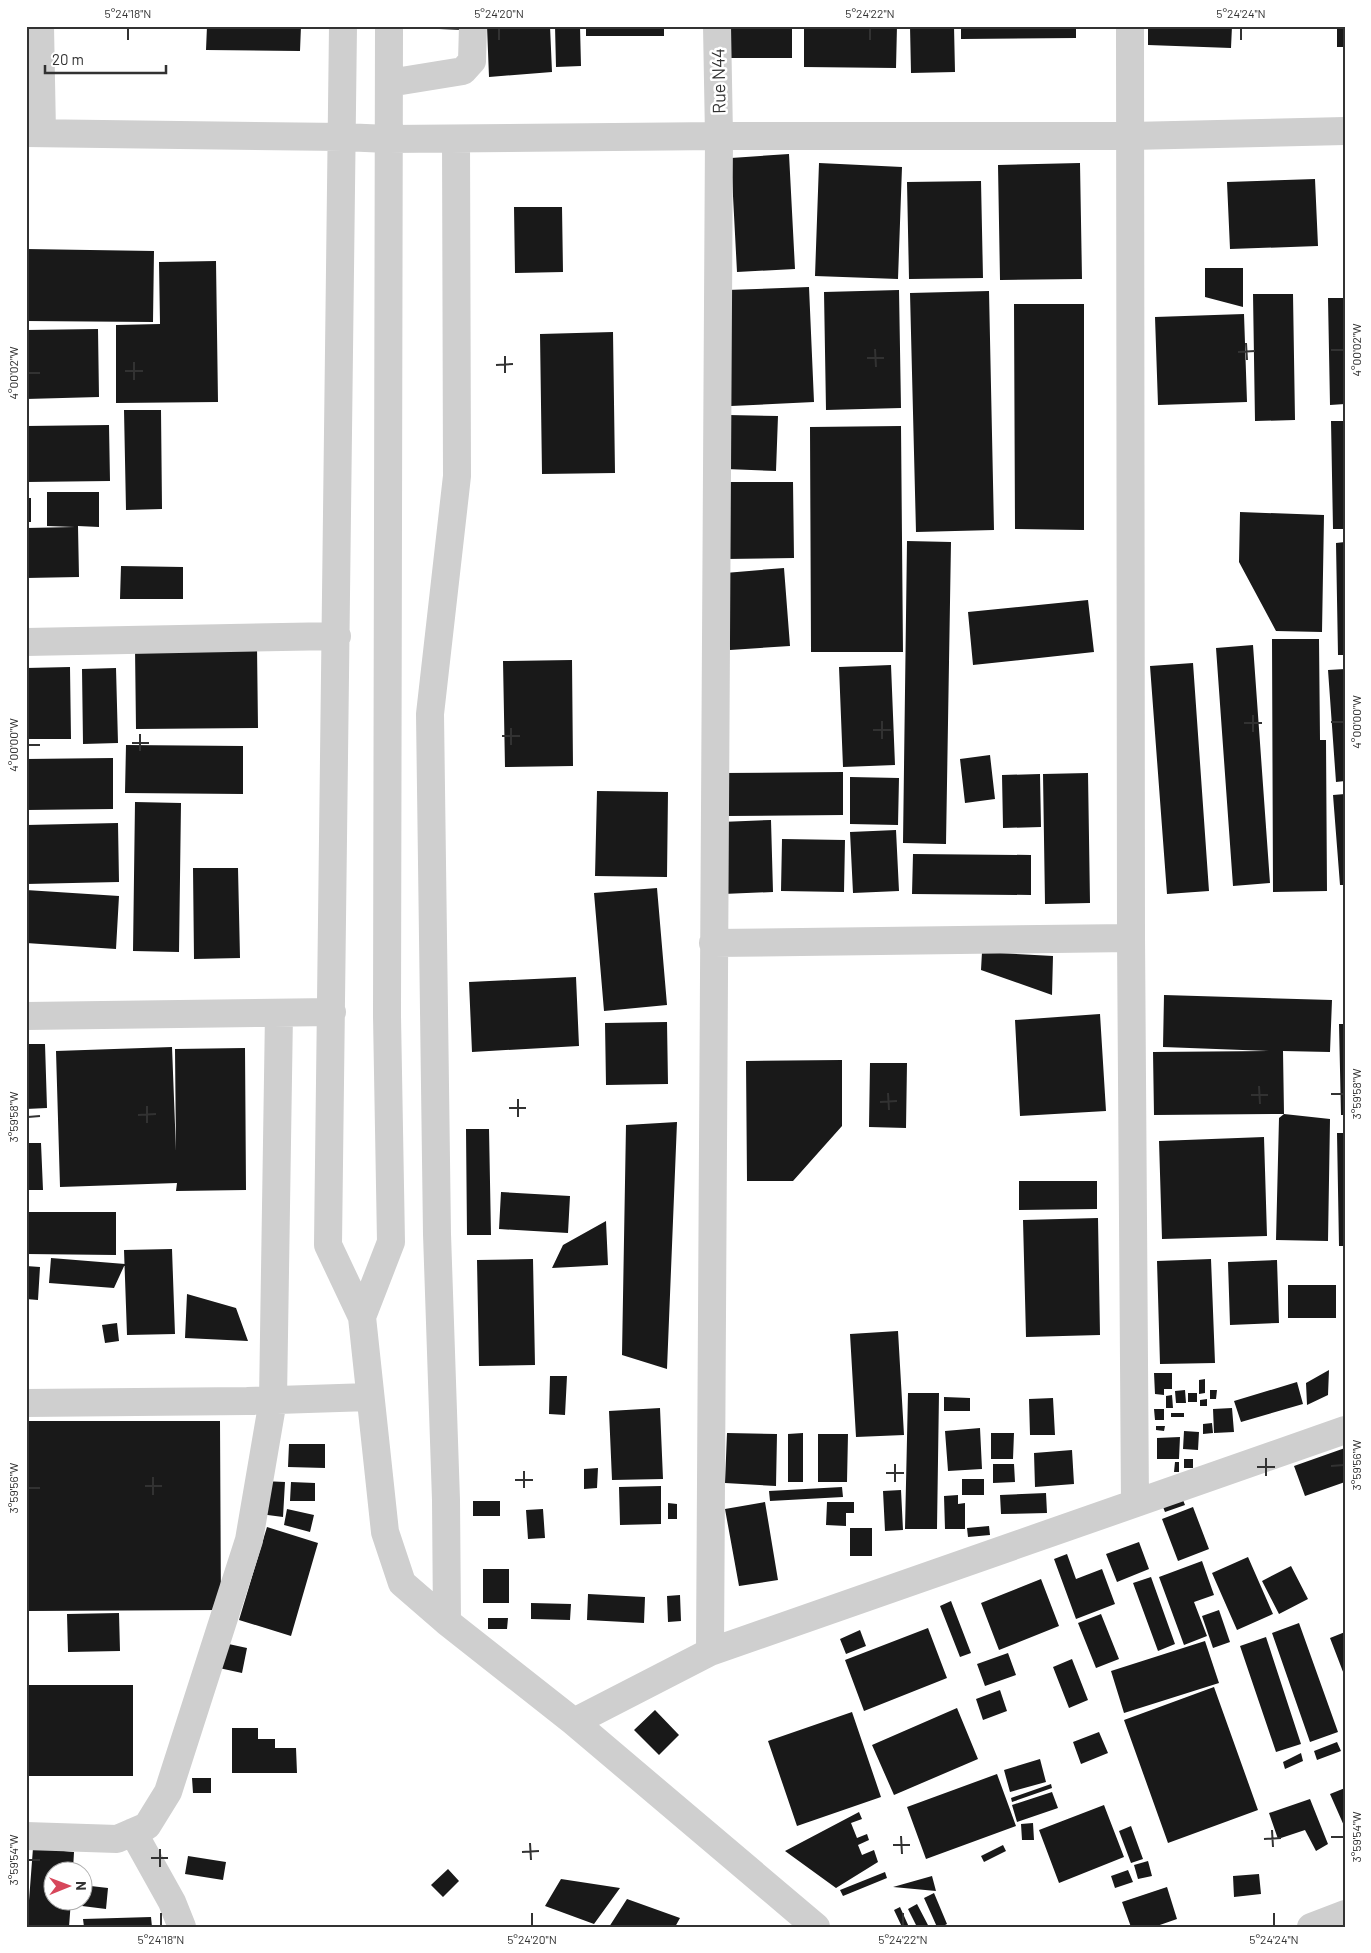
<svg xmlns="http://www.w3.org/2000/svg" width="1371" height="1953" viewBox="0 0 1371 1953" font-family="Barlow,sans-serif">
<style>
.building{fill:#191919}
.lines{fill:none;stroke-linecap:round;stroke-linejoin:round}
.minor{stroke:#cfcfcf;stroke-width:28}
.ticks{fill:none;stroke:#323232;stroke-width:2}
.labels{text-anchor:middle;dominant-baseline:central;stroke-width:5;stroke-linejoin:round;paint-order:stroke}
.street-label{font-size:18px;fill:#323232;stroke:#fff}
.neatline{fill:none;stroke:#323232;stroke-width:2}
.ticks-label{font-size:12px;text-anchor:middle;fill:#323232}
</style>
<rect width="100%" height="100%" fill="#fff"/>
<path class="building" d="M 207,26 L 301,26 L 300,51 L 206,50 Z
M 439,26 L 462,26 L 462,30 L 439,29 Z
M 487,26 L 550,26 L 552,72 L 489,77 Z
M 555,26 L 580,26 L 581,66 L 556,67 Z
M 586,26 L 664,26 L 664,36 L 586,36 Z
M 720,26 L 792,26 L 792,58 L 720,58 Z
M 804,26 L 897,26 L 896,68 L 804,67 Z
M 910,26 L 954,26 L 955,72 L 911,73 Z
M 961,26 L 1076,26 L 1076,38 L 961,39 Z
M 1148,26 L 1232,26 L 1231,48 L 1148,45 Z
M 1337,26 L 1345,26 L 1345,47 L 1337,47 Z
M 789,154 L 795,269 L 737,272 L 731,158 Z
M 819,163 L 902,167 L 898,279 L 815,276 Z
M 1080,163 L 1082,279 L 1000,280 L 998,165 Z
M 1315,179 L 1318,246 L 1230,249 L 1227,182 Z
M 981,181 L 983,278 L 909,279 L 907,182 Z
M 514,207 L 562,207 L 563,272 L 515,273 Z
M 26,249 L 154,251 L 153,322 L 26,321 Z
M 216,261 L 218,402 L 116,403 L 116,325 L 160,324 L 159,262 Z
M 1205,268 L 1243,268 L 1243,307 L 1205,297 Z
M 809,287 L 814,402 L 731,406 L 727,290 Z
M 899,290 L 901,408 L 826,410 L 824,292 Z
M 989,291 L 994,530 L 916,532 L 910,293 Z
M 1253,294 L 1293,294 L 1295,420 L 1255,421 Z
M 1328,298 L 1345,298 L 1345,404 L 1330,405 Z
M 1014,304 L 1084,304 L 1084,530 L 1015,529 Z
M 1244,314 L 1247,402 L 1158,405 L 1155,317 Z
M 98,329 L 99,397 L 26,399 L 26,330 Z
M 613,332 L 615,473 L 542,474 L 540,334 Z
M 124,410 L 161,410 L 162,509 L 126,510 Z
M 728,415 L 778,416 L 776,471 L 726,469 Z
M 1331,421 L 1345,421 L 1345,529 L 1333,529 Z
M 109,425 L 110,481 L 26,482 L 26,426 Z
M 901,426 L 903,652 L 811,652 L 810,427 Z
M 724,482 L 793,482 L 794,558 L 725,559 Z
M 47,492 L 99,492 L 99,527 L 78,526 L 79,577 L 26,578 L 26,528 L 75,527 L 47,526 Z
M 26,498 L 31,498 L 31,522 L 26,522 Z
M 1240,512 L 1324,515 L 1322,632 L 1276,631 L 1239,562 Z
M 907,541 L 951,542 L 946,844 L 903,843 Z
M 1345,542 L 1345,655 L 1338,655 L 1336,543 Z
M 121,566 L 183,567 L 183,599 L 120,599 Z
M 784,568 L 790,646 L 730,650 L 725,573 Z
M 1088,600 L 1094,652 L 973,665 L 968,612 Z
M 1272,639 L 1319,639 L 1320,740 L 1326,740 L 1327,891 L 1273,892 Z
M 1253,645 L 1270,883 L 1233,886 L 1216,648 Z
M 257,646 L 258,728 L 136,729 L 135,648 Z
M 572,660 L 573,766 L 505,767 L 503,661 Z
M 1193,663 L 1209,891 L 1167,894 L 1150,666 Z
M 891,665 L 895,765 L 843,767 L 839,667 Z
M 70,667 L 71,739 L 26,739 L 26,668 Z
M 116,668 L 118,743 L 83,744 L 82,669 Z
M 1345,669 L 1345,781 L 1336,782 L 1328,670 Z
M 126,745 L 243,746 L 243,794 L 125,793 Z
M 990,755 L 995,799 L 965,803 L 960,759 Z
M 113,758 L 113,809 L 26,810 L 26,759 Z
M 843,772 L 843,815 L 725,816 L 724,773 Z
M 1088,773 L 1090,903 L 1045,904 L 1043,774 Z
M 1040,774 L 1041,827 L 1003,828 L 1002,775 Z
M 850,777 L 899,778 L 898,825 L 850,824 Z
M 597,791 L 668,792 L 667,877 L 595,876 Z
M 1345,794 L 1345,885 L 1340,885 L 1333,795 Z
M 135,802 L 181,803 L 179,952 L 133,951 Z
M 771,820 L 773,892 L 723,894 L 721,822 Z
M 118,823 L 119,882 L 26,884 L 26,825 Z
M 896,830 L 899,891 L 853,893 L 850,832 Z
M 782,839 L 845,840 L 844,892 L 781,891 Z
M 913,854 L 1031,855 L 1031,895 L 912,894 Z
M 193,868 L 238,868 L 240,958 L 194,959 Z
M 657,888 L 667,1005 L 604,1011 L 594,893 Z
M 26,890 L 119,896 L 116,949 L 26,943 Z
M 982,952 L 1053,956 L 1052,995 L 981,970 Z
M 576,977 L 579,1046 L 472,1052 L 469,982 Z
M 1164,995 L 1332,1000 L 1330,1052 L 1283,1051 L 1284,1114 L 1154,1115 L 1153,1052 L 1269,1051 L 1163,1047 Z
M 1100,1014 L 1106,1111 L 1020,1116 L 1015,1020 Z
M 667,1022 L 668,1084 L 606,1085 L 605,1023 Z
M 1339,1024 L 1345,1024 L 1345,1115 L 1341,1115 Z
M 26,1044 L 45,1044 L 47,1108 L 26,1109 Z
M 172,1047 L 176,1151 L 175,1049 L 245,1048 L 246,1190 L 176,1191 L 177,1183 L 60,1187 L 56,1051 Z
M 842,1060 L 842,1126 L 793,1181 L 747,1181 L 746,1061 Z
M 870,1063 L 907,1063 L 906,1128 L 869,1127 Z
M 1284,1114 L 1330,1119 L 1328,1241 L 1276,1240 L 1279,1118 Z
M 677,1122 L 667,1369 L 622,1355 L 626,1125 Z
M 466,1129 L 489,1129 L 491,1235 L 467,1235 Z
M 1337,1133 L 1345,1133 L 1345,1246 L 1339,1246 Z
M 1264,1137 L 1267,1236 L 1162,1239 L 1159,1141 Z
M 26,1143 L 41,1143 L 43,1190 L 26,1190 Z
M 1019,1181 L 1097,1181 L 1097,1209 L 1019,1210 Z
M 501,1192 L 570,1196 L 568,1233 L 499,1229 Z
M 26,1212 L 116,1212 L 116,1255 L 26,1254 Z
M 1098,1218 L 1100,1335 L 1026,1337 L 1023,1220 Z
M 606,1221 L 608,1265 L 552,1268 L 563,1245 Z
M 172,1249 L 175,1334 L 127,1335 L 124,1250 Z
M 51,1258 L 125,1264 L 114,1288 L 49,1283 Z
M 533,1259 L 535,1365 L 479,1366 L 477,1260 Z
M 1211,1259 L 1215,1363 L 1160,1364 L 1157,1261 Z
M 1277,1260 L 1279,1323 L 1230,1325 L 1228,1262 Z
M 26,1266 L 40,1267 L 38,1300 L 26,1299 Z
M 1288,1285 L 1336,1285 L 1336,1318 L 1288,1318 Z
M 187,1294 L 236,1308 L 248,1341 L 185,1338 Z
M 117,1323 L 119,1341 L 105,1343 L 102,1325 Z
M 898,1331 L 904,1435 L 856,1437 L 850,1334 Z
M 1329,1370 L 1328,1395 L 1307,1405 L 1306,1383 Z
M 1154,1373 L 1172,1373 L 1172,1389 L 1164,1389 L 1164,1395 L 1155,1394 Z
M 550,1376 L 567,1376 L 565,1415 L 549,1414 Z
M 1205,1379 L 1205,1393 L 1199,1394 L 1199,1380 Z
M 1297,1382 L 1303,1404 L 1241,1422 L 1234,1401 Z
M 1185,1390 L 1186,1403 L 1176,1403 L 1175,1391 Z
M 1210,1390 L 1217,1390 L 1216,1399 L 1210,1399 Z
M 908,1393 L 939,1393 L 937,1529 L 905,1529 Z
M 1188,1393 L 1197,1393 L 1197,1402 L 1188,1402 Z
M 1172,1395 L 1173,1408 L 1166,1408 L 1166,1396 Z
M 944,1397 L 970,1398 L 970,1411 L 944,1411 Z
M 1053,1398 L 1055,1435 L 1030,1435 L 1029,1399 Z
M 1207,1399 L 1207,1406 L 1200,1406 L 1200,1400 Z
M 660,1408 L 663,1479 L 612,1480 L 609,1411 Z
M 1232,1408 L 1234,1432 L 1214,1433 L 1213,1409 Z
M 1154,1409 L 1164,1409 L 1164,1420 L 1155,1420 Z
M 1171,1413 L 1184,1413 L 1184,1417 L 1171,1417 Z
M 26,1421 L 220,1421 L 221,1610 L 26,1611 Z
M 1212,1423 L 1213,1433 L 1203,1434 L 1203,1424 Z
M 1156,1426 L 1165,1426 L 1164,1431 L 1156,1430 Z
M 980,1428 L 982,1469 L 948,1471 L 945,1431 Z
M 1184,1431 L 1199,1432 L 1198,1450 L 1183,1449 Z
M 727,1433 L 777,1434 L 776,1486 L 725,1483 Z
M 803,1433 L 803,1482 L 788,1482 L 788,1434 Z
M 991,1433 L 1014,1433 L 1013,1459 L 991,1459 Z
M 818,1434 L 848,1434 L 847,1482 L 818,1482 Z
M 1180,1437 L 1179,1459 L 1157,1459 L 1157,1438 Z
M 289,1444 L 325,1444 L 325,1468 L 288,1467 Z
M 1345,1448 L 1345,1482 L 1305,1496 L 1294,1466 Z
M 1072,1450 L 1074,1484 L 1035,1487 L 1034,1453 Z
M 1184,1459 L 1193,1459 L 1193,1468 L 1184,1468 Z
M 1175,1462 L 1179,1462 L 1179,1472 L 1174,1472 Z
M 993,1464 L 1014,1464 L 1015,1482 L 993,1483 Z
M 598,1468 L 597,1488 L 584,1489 L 584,1469 Z
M 962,1479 L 984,1479 L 984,1495 L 962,1495 Z
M 263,1481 L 285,1482 L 283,1517 L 260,1514 Z
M 291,1482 L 315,1483 L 315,1501 L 290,1501 Z
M 661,1486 L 661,1524 L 620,1525 L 619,1487 Z
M 842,1487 L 843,1497 L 770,1501 L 769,1491 Z
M 901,1490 L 903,1530 L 885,1531 L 883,1491 Z
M 1046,1493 L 1047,1513 L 1001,1514 L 1000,1495 Z
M 958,1495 L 958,1504 L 965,1503 L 965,1529 L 945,1529 L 944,1496 Z
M 1183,1500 L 1185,1505 L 1165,1512 L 1163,1507 Z
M 473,1501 L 500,1501 L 500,1516 L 473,1516 Z
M 765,1502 L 778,1580 L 739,1586 L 725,1509 Z
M 827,1502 L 854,1502 L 854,1513 L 846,1513 L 846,1526 L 826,1525 Z
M 668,1503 L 677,1504 L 677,1519 L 668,1519 Z
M 1193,1507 L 1209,1549 L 1178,1561 L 1162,1519 Z
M 287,1509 L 314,1515 L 310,1532 L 284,1525 Z
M 543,1509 L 545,1538 L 528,1539 L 526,1510 Z
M 989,1526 L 990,1535 L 968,1537 L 967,1528 Z
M 267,1527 L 318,1543 L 291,1636 L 239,1620 Z
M 850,1528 L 872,1528 L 872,1556 L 850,1556 Z
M 1139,1542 L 1149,1569 L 1117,1582 L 1106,1554 Z
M 1067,1554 L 1076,1579 L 1102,1569 L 1115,1604 L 1076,1619 L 1054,1559 Z
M 1248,1557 L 1273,1614 L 1237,1630 L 1212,1573 Z
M 1202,1561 L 1214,1595 L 1194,1602 L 1207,1636 L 1184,1645 L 1159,1577 Z
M 1291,1566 L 1308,1599 L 1279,1614 L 1262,1581 Z
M 483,1569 L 509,1569 L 509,1603 L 483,1603 Z
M 1151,1577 L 1175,1644 L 1158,1651 L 1133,1583 Z
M 1041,1579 L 1059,1626 L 999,1650 L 981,1603 Z
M 588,1594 L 645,1597 L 644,1623 L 587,1620 Z
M 680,1595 L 681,1621 L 668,1622 L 667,1596 Z
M 951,1601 L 971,1653 L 960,1657 L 940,1606 Z
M 531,1603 L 571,1604 L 570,1620 L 531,1619 Z
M 1219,1610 L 1230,1642 L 1213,1648 L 1202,1616 Z
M 119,1613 L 120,1651 L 68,1652 L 67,1614 Z
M 1101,1614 L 1119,1659 L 1096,1668 L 1078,1623 Z
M 488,1618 L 508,1618 L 507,1629 L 488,1629 Z
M 1299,1623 L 1338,1732 L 1310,1742 L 1272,1633 Z
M 928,1628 L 947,1678 L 864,1711 L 845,1660 Z
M 860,1630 L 866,1646 L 846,1654 L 840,1639 Z
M 1345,1632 L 1345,1677 L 1330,1638 Z
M 1266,1637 L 1301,1744 L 1276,1752 L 1240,1646 Z
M 1205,1641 L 1219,1683 L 1124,1713 L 1111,1671 Z
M 224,1643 L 247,1648 L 242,1673 L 219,1668 Z
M 1008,1653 L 1016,1675 L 985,1686 L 977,1664 Z
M 1072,1659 L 1088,1700 L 1069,1708 L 1053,1667 Z
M 26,1685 L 133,1685 L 133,1776 L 26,1776 Z
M 1214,1687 L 1258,1810 L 1168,1843 L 1124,1720 Z
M 1000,1690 L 1007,1711 L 983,1720 L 976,1699 Z
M 957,1708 L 978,1759 L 894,1795 L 872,1745 Z
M 655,1710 L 679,1735 L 659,1755 L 634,1730 Z
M 852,1712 L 881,1797 L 797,1826 L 768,1741 Z
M 232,1728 L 258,1728 L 258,1739 L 275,1739 L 275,1748 L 296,1748 L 297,1773 L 232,1773 Z
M 1099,1732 L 1108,1753 L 1081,1764 L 1073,1742 Z
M 1337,1742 L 1341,1751 L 1317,1760 L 1314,1751 Z
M 1301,1753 L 1303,1761 L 1285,1769 L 1283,1762 Z
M 1040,1759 L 1046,1782 L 1010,1792 L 1004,1770 Z
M 997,1774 L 1016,1826 L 926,1859 L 907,1807 Z
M 192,1778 L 211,1778 L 211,1793 L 193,1793 Z
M 1051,1784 L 1052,1788 L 1012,1802 L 1011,1798 Z
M 1345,1788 L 1345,1828 L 1330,1794 Z
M 1052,1792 L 1058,1808 L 1017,1822 L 1012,1805 Z
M 1310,1799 L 1328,1844 L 1316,1851 L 1305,1830 L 1278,1839 L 1269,1813 Z
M 1104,1805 L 1124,1857 L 1059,1883 L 1039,1830 Z
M 859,1812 L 862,1819 L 851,1823 L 857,1838 L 867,1834 L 869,1840 L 858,1845 L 862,1855 L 874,1850 L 878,1862 L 836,1888 L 785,1851 Z
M 1033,1823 L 1034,1840 L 1022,1840 L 1021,1824 Z
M 1131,1826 L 1143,1859 L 1131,1863 L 1119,1831 Z
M 1003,1845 L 1006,1851 L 984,1862 L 981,1856 Z
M 33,1848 L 74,1852 L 73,1870 L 52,1870 L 52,1900 L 71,1900 L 69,1927 L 27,1927 Z
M 188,1856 L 226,1862 L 223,1880 L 185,1874 Z
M 1148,1861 L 1152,1876 L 1138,1879 L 1134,1865 Z
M 448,1869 L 459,1881 L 443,1897 L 431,1885 Z
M 1128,1870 L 1133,1882 L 1115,1888 L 1111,1876 Z
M 885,1872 L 887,1878 L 843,1896 L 840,1890 Z
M 1259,1874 L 1261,1894 L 1234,1897 L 1233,1876 Z
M 932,1876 L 936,1891 L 893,1887 Z
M 561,1879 L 620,1888 L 594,1924 L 545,1906 Z
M 82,1885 L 108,1888 L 106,1909 L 74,1905 L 74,1900 L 82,1900 Z
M 1167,1887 L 1177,1919 L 1154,1927 L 1131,1927 L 1122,1902 Z
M 934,1893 L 947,1924 L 941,1927 L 937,1927 L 924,1898 Z
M 627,1899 L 680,1918 L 675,1927 L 609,1927 Z
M 917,1904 L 929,1927 L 917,1927 L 908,1909 Z
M 900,1907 L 909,1927 L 902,1927 L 894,1910 Z
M 151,1917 L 152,1927 L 84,1927 L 83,1919 Z"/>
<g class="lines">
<path class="minor" d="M 40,26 L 42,133
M 343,26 L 328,1245 L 362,1317 L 385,1532 L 402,1583 L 447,1622 L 574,1722 L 816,1927
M 1130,26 L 1131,938 L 1135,1503
M 389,83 L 463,71 L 472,61 L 473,26
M 26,133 L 343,137 L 388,139 L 719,136 L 1131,136 L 1345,131
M 26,642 L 337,636
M 713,943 L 1131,938
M 26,1016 L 332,1012
M 362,1317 L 391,1242 L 387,1016 L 389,26
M 26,1403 L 247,1401 L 370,1397
M 447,1622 L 446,1500 L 437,1234 L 430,714 L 457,476 L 456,139
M 710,1652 L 719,136 L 717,26
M 574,1722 L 710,1652 L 1345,1430
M 133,1832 L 172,1902 L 182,1927
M 26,1836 L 117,1839 L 147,1826 L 168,1792 L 249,1540 L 273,1400 L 279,1013
M 1311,1927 L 1345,1914"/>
</g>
<path class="ticks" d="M 128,28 L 128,40M 499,28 L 499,40M 870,28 L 870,40M 1241,28 L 1241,40M 1246,343 L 1247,360M 875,349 L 876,367M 1331,350 L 1344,350M 1238,352 L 1255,351M 505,356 L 505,373M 867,358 L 884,358M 134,362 L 134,380M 496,365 L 513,364M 125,371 L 143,371M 28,373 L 40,373M 1253,715 L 1253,732M 882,721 L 882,739M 1331,722 L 1344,722M 1244,723 L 1262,723M 511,728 L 511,745M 873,730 L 891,730M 140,734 L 140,751M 502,736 L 520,736M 132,743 L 149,743M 28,745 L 40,745M 1259,1086 L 1260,1104M 888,1093 L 889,1110M 1331,1094 L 1344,1094M 1251,1095 L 1268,1095M 518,1099 L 518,1117M 880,1102 L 897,1101M 147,1106 L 147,1123M 509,1108 L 526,1108M 138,1115 L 156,1114M 28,1117 L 40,1116M 1266,1458 L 1266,1476M 895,1464 L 895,1482M 1331,1466 L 1344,1465M 1257,1467 L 1275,1467M 524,1471 L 524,1488M 886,1473 L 904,1473M 153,1477 L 153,1495M 515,1480 L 533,1480M 145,1486 L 162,1486M 28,1488 L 40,1488M 1272,1830 L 1273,1847M 901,1836 L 902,1854M 1331,1837 L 1344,1837M 1264,1839 L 1281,1838M 530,1843 L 531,1860M 893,1845 L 910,1845M 160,1849 L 160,1867M 522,1852 L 539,1851M 151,1858 L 168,1858M 28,1860 L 40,1860M 161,1913 L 161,1926M 532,1913 L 532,1926M 903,1913 L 903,1926M 1274,1913 L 1274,1926"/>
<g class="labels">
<g class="street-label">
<text transform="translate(718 81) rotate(-91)">Rue N44</text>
</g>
</g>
<rect width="1371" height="1953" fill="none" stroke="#ffffff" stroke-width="55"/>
<g transform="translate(68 1886) rotate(89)"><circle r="24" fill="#ffffff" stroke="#adadad"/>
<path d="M0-4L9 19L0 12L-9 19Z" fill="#d7465a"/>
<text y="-8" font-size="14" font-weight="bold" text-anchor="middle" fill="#323232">N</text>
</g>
<path d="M45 65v8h121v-8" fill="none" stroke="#323232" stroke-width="2.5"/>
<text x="52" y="65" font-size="15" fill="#323232" stroke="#ffffff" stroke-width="4" paint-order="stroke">20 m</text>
<rect x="28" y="28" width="1316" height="1898" class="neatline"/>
<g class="ticks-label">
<text x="128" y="18">5°24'18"N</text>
<text x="499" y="18">5°24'20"N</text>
<text x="870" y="18">5°24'22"N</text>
<text x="1241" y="18">5°24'24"N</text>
<text transform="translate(1357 350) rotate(-90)" y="4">4°00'02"W</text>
<text transform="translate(14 373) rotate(-90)" y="4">4°00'02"W</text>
<text transform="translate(1357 722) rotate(-90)" y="4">4°00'00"W</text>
<text transform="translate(14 745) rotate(-90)" y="4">4°00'00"W</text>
<text transform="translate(1357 1094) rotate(-90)" y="4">3°59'58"W</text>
<text transform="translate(14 1117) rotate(-90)" y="4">3°59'58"W</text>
<text transform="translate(1357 1465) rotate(-90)" y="4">3°59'56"W</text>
<text transform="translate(14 1488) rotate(-90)" y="4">3°59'56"W</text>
<text transform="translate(1357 1837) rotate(-90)" y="4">3°59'54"W</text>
<text transform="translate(14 1860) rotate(-90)" y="4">3°59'54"W</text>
<text x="161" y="1944">5°24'18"N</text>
<text x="532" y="1944">5°24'20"N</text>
<text x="903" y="1944">5°24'22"N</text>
<text x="1274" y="1944">5°24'24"N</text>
</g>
</svg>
